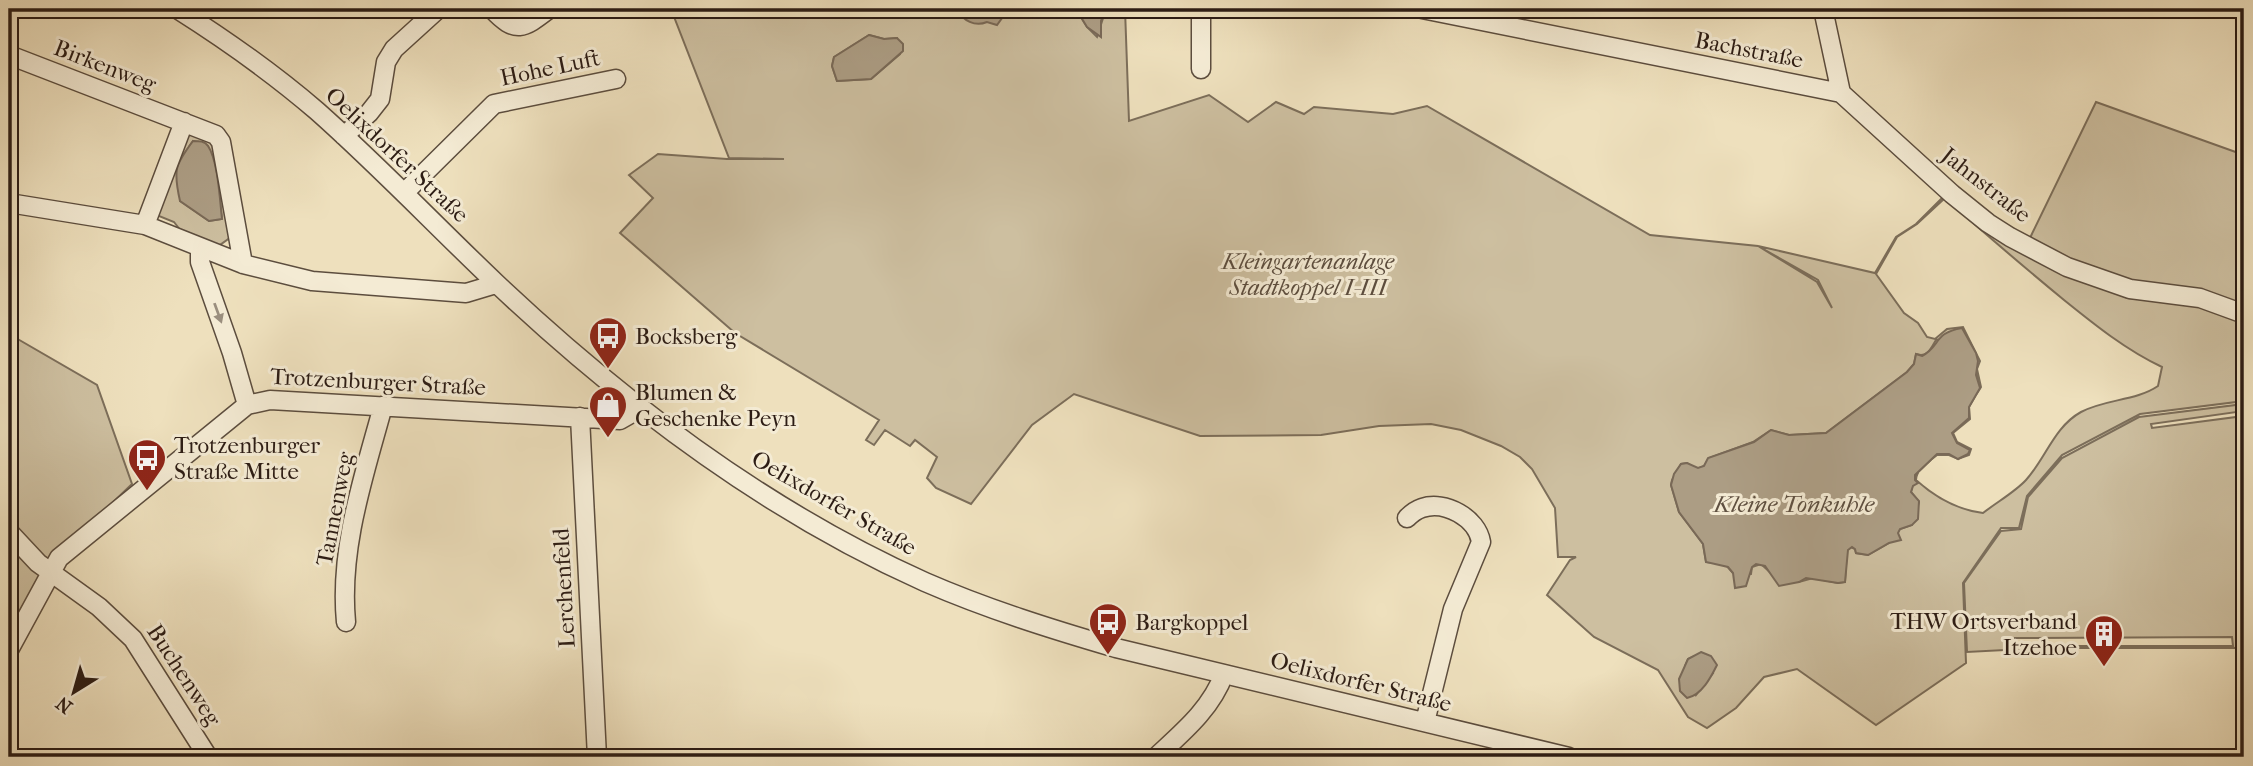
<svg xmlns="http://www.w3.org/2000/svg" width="2253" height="766" viewBox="0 0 2253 766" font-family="'IM FELL French Canon',serif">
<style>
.green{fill:#cdbfa0;stroke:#7c6e5a;stroke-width:2;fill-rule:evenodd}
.water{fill:#ac9d84;stroke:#796957;stroke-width:2}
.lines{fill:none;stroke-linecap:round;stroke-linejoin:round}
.minor-casing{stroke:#5c4d3e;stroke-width:21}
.minor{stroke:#f4ebd4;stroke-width:18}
.oneway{fill:#9a8e7e}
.labels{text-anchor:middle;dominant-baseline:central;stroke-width:6;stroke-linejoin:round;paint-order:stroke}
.street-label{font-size:23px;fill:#2c1c14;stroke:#f4ebd4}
.park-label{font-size:23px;font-style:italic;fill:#5c4d3e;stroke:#f4ebd4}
.poi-label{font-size:23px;fill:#2c1c14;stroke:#f4ebd4;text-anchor:start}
.water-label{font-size:24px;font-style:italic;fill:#5f5041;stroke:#f4ebd4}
</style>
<rect width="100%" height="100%" fill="#eee0bd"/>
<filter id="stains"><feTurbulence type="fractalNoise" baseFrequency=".00286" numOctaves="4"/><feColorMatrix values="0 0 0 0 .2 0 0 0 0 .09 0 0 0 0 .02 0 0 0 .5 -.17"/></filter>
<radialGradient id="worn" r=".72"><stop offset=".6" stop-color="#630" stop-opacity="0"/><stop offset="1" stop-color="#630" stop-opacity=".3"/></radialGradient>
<path class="green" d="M 671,9 L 957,9 L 958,13 L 987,22 L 1002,18 L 999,9 L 1076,9 L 1087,27 L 1097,37 L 1106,9 L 1125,9 L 1129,121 L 1209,95 L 1248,122 L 1276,102 L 1304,114 L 1314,107 L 1393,114 L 1427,106 L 1650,235 L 1758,246 L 1817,282 L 1832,308 L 1818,280 L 1758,246 L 1875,273 L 1896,237 L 1916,224 L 1945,195 L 2064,273 L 2128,298 L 2198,305 L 2244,323 L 2244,401 L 2140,414 L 2062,455 L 2027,496 L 2019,528 L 2001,528 L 1963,583 L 1966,663 L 1876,725 L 1797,669 L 1764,677 L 1736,708 L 1707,728 L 1688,717 L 1658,670 L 1594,637 L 1547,595 L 1570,560 L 1576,557 L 1558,557 L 1555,508 L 1532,469 L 1520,457 L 1501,446 L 1461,430 L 1431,424 L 1379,426 L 1321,435 L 1200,436 L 1074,394 L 1032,425 L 971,504 L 936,488 L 927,478 L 937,457 L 915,440 L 910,446 L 885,430 L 874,445 L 866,440 L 879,420 L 735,333 L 620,233 L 653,198 L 629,175 L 658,154 L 727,159 L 784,159 L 729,158 ZM 869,35 L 884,39 L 897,38 L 900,54 L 871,79 L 837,81 L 832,66 L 834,57 ZM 1945,198 C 1984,233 2024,267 2064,300 C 2095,325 2126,350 2162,367 L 2158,386 C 2136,401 2105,399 2081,412 C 2054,427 2046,458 2026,480 C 2015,492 1997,502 1983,513 C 1958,510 1935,497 1916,480 C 1916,469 1930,461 1937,455 L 1949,455 L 1958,459 L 1969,455 L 1971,449 L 1957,442 L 1953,433 L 1970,419 L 1969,406 L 1981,387 L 1977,369 L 1980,361 L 1963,327 L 1947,329 L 1935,339 L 1927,337 L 1918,323 L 1904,313 L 1876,274 L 1897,237 L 1917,224 ZM 1965,336 C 1979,352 1975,368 1980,388 L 1969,407 L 1969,418 L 1952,432 L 1953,439 L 1964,448 L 1958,459 L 1949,454 L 1937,454 L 1915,475 L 1911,492 L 1919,502 L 1912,525 L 1900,529 L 1889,543 L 1868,555 L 1856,553 L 1855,549 L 1851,547 L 1847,550 L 1845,582 L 1838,583 L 1813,578 L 1799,582 L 1772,574 L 1761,564 L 1752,567 L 1751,574 L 1733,573 L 1725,564 L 1706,562 L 1703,544 L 1679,512 L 1671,485 L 1672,480 L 1681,464 L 1687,463 L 1697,469 L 1704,466 L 1709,458 L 1753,442 L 1771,430 L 1789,435 L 1826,433 L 1907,372 L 1914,364 L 1916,354 C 1928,358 1931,348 1936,340 ZM 1695,656 L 1713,673 L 1696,695 L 1685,666 L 1688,659 Z
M 2096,102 L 2244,155 L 2244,306 L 2131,282 L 2068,261 L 2028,242 Z
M 200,134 L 211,141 L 216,151 L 231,237 L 217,247 L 181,231 L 174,222 L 154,214 L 186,135 ZM 193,141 L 208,146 L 216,169 L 222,219 L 209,221 L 180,201 L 189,147 Z
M 9,334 L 97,385 L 132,484 L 57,556 L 9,644 Z
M 2244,404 L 2244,411 L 2151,424 L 2152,428 L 2244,416 L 2244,648 L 2045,648 L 1967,652 L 1964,583 L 2001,531 L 2021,529 L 2028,497 L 2062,458 L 2139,417 ZM 2232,637 L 2233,646 L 2015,646 L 2015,638 Z"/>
<path class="water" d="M 957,9 L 999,9 L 1002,18 L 997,25 L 987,22 C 975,27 963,21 957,9 Z
M 1076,9 L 1106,9 L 1101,21 L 1101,37 L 1087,27 Z
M 869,35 L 884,39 L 897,38 L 903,44 L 903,51 L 871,79 L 837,81 L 832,66 L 834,57 Z
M 193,141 C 199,141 205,141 208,146 C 218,160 220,202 222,219 L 209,221 L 180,201 C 173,170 175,165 193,141 Z
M 1962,328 L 1976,353 L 1978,361 L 1976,375 L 1980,388 L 1969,407 L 1969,418 L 1952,433 L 1957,443 L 1970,450 L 1968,454 L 1958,459 L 1949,454 L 1937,454 L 1915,475 L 1915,480 L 1918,483 L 1913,486 L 1911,492 L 1919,501 L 1918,519 L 1912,525 L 1900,529 L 1898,533 L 1901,540 L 1889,543 L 1868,555 L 1856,553 L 1855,549 L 1852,547 L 1848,550 L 1845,582 L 1838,583 L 1806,578 L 1799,582 L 1779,586 L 1765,566 L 1756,564 L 1752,567 L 1746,586 L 1735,588 L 1733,573 L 1728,567 L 1706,562 L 1703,544 L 1679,512 L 1671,485 L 1674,474 L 1681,464 L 1687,463 L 1698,468 L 1704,466 L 1708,458 L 1754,442 L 1771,430 L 1789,435 L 1826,433 L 1907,372 L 1914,364 L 1916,354 L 1922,356 C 1941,346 1933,333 1962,328 Z
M 1701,652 L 1711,656 L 1717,665 C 1711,677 1702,695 1687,698 L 1680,691 L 1679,679 L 1688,659 Z"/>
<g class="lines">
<defs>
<path id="minor" d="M 177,9 C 226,40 274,74 317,111 C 379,166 436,226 496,283 C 622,402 766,511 925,582 C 987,609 1051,629 1116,648 L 1569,757
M 492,9 C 516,35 524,28 549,9
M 1201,9 L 1201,69
M 1422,9 L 1841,93
M 1823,9 L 1841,93 L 1952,194 L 1988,223 L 2010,237 L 2067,267 L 2130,289 L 2200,298 L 2244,314
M 9,55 L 216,135 L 221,142 L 243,264
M 344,136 L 369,113 L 380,99 L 386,62 L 394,49 L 438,9
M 404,193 L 494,104 L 616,79
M 9,203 L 145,225 L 243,264 L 312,281 L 466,293 L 496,284
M 145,225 L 184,122
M 200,248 L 200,262 L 232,353 L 247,405
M 580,417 L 597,757
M 1407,518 C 1411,514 1416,510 1422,508 C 1445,500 1477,518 1481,542 L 1453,609 L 1425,722
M 9,532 L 38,563 L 99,607 L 133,639 L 208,757
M 346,622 C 339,548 364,476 383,406
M 9,650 L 59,558 L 247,405 L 270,400 L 620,420 L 641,408
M 1156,757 C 1183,732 1211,709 1224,674"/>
</defs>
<use href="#minor" class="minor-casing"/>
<use href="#minor" class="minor"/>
</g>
<defs><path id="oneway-solid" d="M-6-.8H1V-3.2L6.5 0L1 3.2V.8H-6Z" transform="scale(1.75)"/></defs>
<use class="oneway" href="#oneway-solid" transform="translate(218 313) rotate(70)"/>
<defs>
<symbol id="bus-pin" viewBox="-11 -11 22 30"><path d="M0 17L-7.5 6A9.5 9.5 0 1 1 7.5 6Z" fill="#8f2418" stroke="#f4ebd4"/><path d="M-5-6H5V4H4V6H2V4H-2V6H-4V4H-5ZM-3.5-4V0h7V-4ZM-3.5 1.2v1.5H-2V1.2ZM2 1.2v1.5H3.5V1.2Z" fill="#fff"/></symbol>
<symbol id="shop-pin" viewBox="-11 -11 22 30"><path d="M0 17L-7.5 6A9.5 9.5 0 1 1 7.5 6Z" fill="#8f2418" stroke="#f4ebd4"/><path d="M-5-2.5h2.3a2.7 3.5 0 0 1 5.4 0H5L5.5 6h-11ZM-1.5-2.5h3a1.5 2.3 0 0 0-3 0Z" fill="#fff"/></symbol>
<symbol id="building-pin" viewBox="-11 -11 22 30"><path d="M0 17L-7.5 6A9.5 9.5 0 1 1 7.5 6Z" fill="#8f2418" stroke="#f4ebd4"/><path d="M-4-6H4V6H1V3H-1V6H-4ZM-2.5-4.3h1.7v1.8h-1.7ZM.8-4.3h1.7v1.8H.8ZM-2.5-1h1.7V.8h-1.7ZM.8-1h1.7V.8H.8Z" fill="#fff"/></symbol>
</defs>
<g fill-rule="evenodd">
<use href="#bus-pin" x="586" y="314" width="44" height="60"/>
<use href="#shop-pin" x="586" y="383" width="44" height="60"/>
<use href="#bus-pin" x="125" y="436" width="44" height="60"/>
<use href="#bus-pin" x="1086" y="600" width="44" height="60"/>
<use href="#building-pin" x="2082" y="612" width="44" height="60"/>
</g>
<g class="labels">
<g class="street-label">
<text transform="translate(1749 50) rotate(11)">Bachstraße</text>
<text transform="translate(105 66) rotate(21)">Birkenweg</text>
<text transform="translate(550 68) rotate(-12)">Hohe Luft</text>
<text transform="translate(397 155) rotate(43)">Oelixdorfer Straße</text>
<text transform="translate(1986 185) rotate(38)">Jahnstraße</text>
<text transform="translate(378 382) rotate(3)">Trotzenburger Straße</text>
<text transform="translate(834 503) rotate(30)">Oelixdorfer Straße</text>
<text transform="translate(335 509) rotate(-79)">Tannenweg</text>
<text transform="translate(564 588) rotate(-93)">Lerchenfeld</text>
<text transform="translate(184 675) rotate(57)">Buchenweg</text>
<text transform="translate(1361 682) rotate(14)">Oelixdorfer Straße</text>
</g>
<g class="park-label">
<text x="1308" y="261">Kleingartenanlage<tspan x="1308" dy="26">Stadtkoppel I-III</tspan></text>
</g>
<g class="poi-label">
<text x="635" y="336">Bocksberg</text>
<text x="635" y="392">Blumen &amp;<tspan x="635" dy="26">Geschenke Peyn</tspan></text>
<text x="174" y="445">Trotzenburger<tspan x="174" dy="26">Straße Mitte</tspan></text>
<text x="2077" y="621" text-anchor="end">THW Ortsverband<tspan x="2077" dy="26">Itzehoe</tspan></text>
<text x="1135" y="622">Bargkoppel</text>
</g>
<g class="water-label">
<text x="1794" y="504">Kleine Tonkuhle</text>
</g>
</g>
<rect width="2253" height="766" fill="none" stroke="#eee0bd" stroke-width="35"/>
<rect x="10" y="10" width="2232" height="745" fill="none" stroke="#2c1c14" stroke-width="3.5"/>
<rect x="18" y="18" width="2218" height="731" fill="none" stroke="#2c1c14" stroke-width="2"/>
<g transform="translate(74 692) rotate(217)" stroke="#f4ebd4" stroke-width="5" paint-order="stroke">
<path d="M0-5L12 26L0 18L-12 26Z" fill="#2c1c14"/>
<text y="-10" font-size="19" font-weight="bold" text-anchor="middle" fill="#2c1c14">N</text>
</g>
<rect width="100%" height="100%" filter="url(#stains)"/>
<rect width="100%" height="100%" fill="url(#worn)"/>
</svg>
